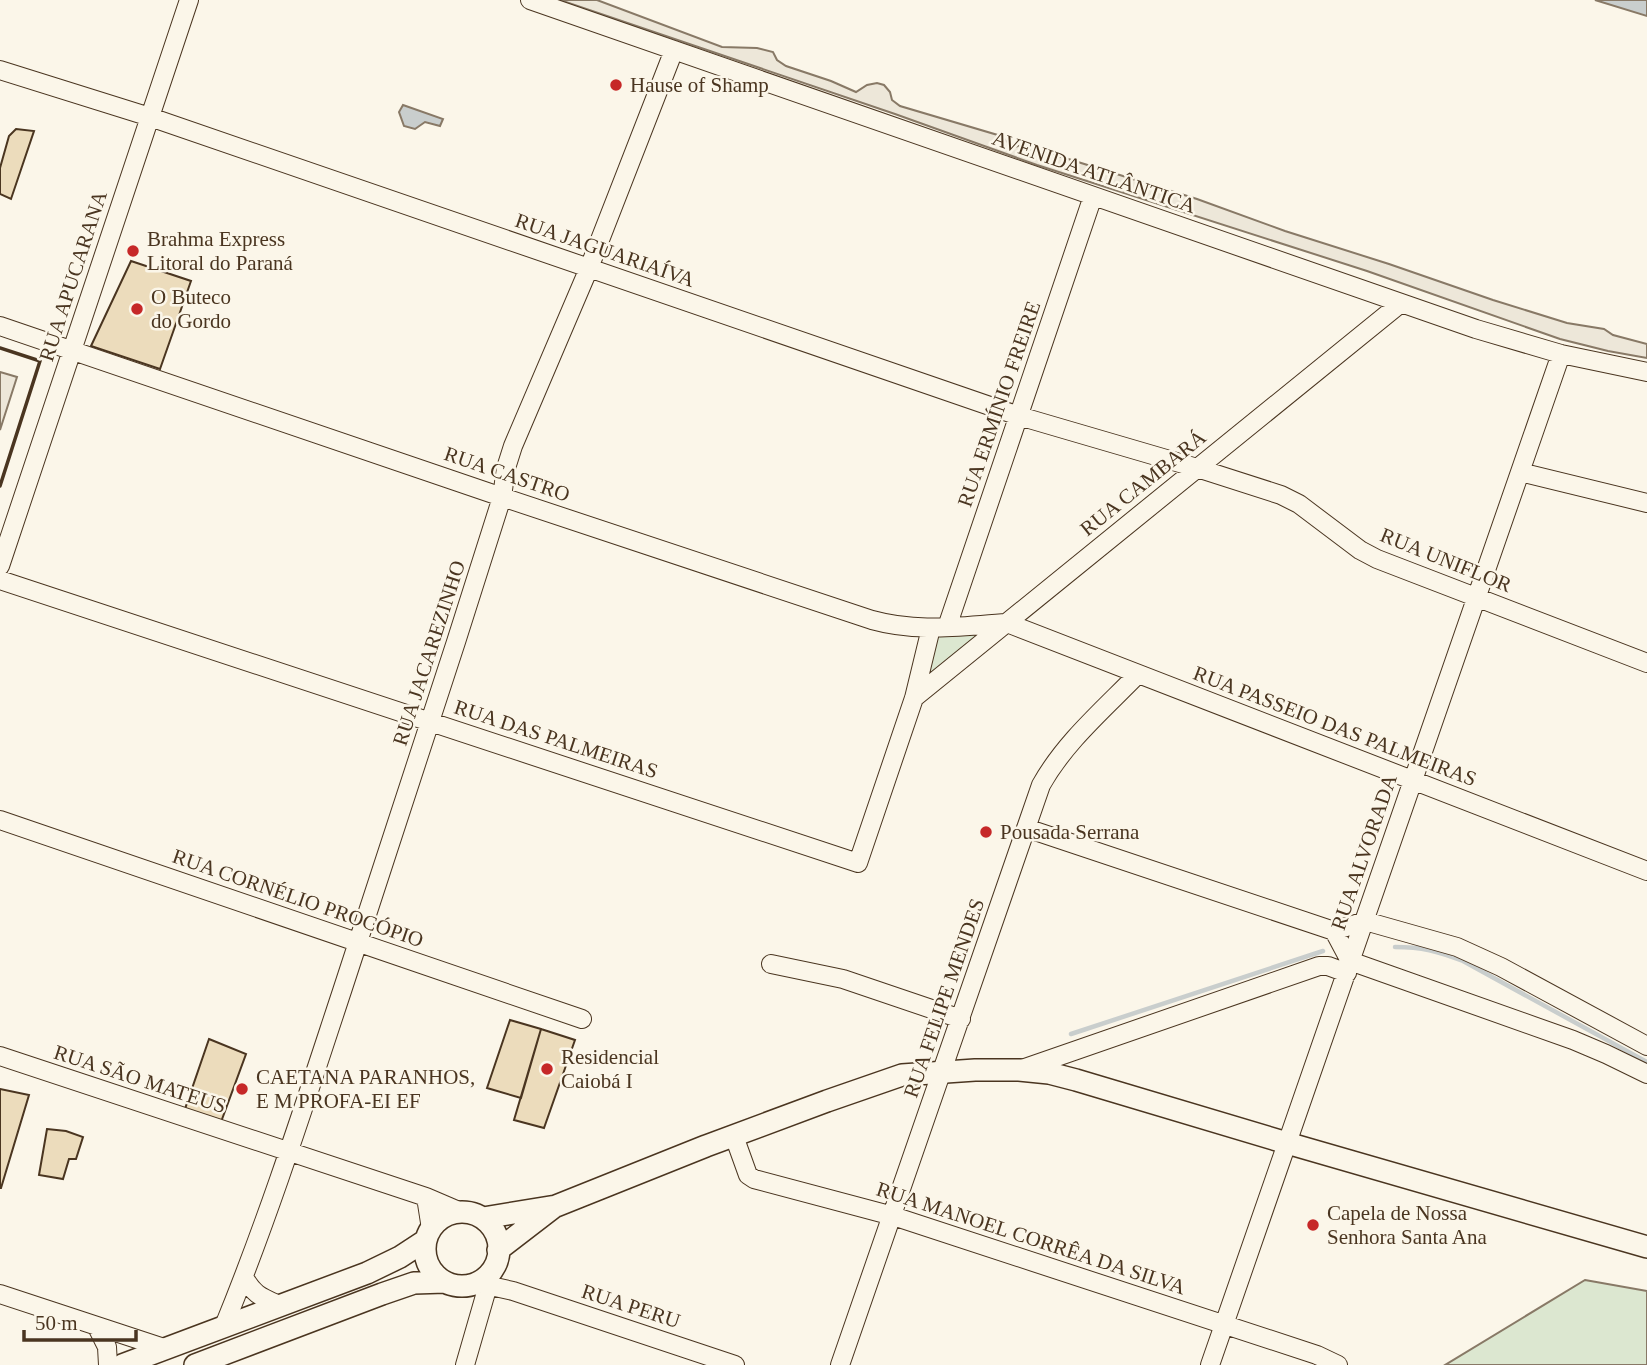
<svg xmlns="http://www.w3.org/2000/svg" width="1647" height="1365" viewBox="0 0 1647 1365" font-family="Georgia,serif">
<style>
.green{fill:#dce7d0;stroke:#887966;stroke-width:2}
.parking{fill:#ede7d9;stroke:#887966;stroke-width:2}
.water{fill:#c9cecd;stroke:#887966;stroke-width:2}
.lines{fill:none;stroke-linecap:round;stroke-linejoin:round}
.stream{stroke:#c9cecd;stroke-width:4.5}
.building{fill:#ecdcbc;stroke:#4a3520;stroke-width:2}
.minor-casing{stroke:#4a3520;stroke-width:20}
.major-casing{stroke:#4a3520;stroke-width:24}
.minor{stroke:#fbf6e9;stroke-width:18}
.major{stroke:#fbf6e9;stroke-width:21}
.wall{stroke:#4a3520;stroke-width:3.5}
.poi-dot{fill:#c62828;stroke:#fbf6e9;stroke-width:2.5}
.labels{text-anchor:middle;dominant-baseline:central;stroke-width:5;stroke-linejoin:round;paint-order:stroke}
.poi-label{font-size:21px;fill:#4a3520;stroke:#fbf6e9;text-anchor:start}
.street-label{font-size:21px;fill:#4a3520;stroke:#fbf6e9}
</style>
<rect width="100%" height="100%" fill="#fbf6e9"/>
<path class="green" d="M 986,632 L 926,678 L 937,635 Z
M 1585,1280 L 1647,1291 L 1647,1365 L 1445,1365 Z"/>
<path class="parking" d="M 560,0 L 597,0 L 722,47 L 757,48 L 773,52 L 777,60 L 786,66 L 831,81 L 856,92 L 867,85 L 877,83 L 884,85 L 890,92 L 892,100 L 900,106 L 1001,136 L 1013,147 L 1030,144 L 1041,148 L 1049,153 L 1197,199 L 1285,231 L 1389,264 L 1493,300 L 1567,323 L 1604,329 L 1613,335 L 1647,344 L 1647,358 L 1608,351 L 1560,339 L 1367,271 L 1037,165 L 895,114 Z
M 0,372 L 17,377 L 0,430 Z"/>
<path class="water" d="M 1595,0 L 1647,0 L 1647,16 Z
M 403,105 L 443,119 L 440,126 L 425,122 L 415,129 L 404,126 L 399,112 Z"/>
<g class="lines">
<path class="stream" d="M 1395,947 C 1422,947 1437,951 1463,961 L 1647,1062
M 1071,1034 L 1323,951"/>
</g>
<path class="building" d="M 16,129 L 34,131 L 11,199 L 0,194 L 0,168 L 9,136 Z
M 131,261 L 191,281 L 160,369 L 91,346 Z
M 510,1020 L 541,1029 L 521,1098 L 487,1088 Z
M 541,1029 L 575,1040 L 544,1128 L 514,1120 Z
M 209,1039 L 246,1054 L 221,1122 L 185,1109 Z
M 0,1089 L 29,1095 L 1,1188 L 0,1188 Z
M 47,1129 L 66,1131 L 83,1137 L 76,1159 L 69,1159 L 63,1179 L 39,1175 Z"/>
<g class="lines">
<defs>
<path id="minor" d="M 530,0 L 1476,329 L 1561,354 L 1647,372
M 0,70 L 150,117 L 1019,416 L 1197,468 L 1281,495 L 1299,504 L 1360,550 L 1377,559 L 1647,663
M 0,326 L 502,497 L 872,620 C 919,633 959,626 1007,623 L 1647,871
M 1520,472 L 1647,503
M 0,566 L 189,0
M 0,580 L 858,863 L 914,698 L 931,628
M 947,627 L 1093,196
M 914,698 L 1401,303
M 0,820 L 582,1019
M 1026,828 L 1334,931 L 1365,921 L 1457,947 L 1501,967 L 1647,1046
M 1334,931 L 1350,961 L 1573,1040 L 1606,1054 L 1647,1074
M 771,964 L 843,979 L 961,1019
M 0,1056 L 426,1197 L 461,1212
M 1022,1069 L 1319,966 L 1328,966 L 1347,973
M 734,1136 L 748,1175 L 754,1179 L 893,1216 L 1317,1355 L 1338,1365
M 426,1197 L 431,1229
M 244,1277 C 254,1295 261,1297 279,1305
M 477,1283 L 513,1291 L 735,1365
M 0,1294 L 167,1349
M 224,1326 C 269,1216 305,1103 342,991 C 397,826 450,662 502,497 L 506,468 L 513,446 L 589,268 L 674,50
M 97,1327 L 107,1347 L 108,1365
M 465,1365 L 493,1268
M 840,1365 L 1041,785 C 1065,742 1104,709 1138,674
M 1210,1365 L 1561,354"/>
<path id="major" d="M425 1249a37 37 0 1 1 74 0a37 37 0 1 1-74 0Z
M 483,1218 L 556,1206 L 706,1146 L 827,1101 L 902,1075 L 975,1070 L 1019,1070 L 1049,1073 L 1076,1080 L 1287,1143 L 1647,1247
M 498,1250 L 554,1207
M 122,1365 L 367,1273 L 400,1257 L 426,1240
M 195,1365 L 382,1294 L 414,1283 L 445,1282"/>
</defs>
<use href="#minor" class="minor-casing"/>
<use href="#major" class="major-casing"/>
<use href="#minor" class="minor"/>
<use href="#major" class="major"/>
<path class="wall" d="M 0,348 L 40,361 L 0,486"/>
</g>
<g class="poi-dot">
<circle cx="616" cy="85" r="7"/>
<circle cx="133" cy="251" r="7"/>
<circle cx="137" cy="309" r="7"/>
<circle cx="986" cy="832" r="7"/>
<circle cx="547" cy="1069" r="7"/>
<circle cx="242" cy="1089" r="7"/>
<circle cx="1313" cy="1225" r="7"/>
</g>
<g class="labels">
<g class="poi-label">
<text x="630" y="85">Hause of Shamp</text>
<text x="147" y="239">Brahma Express<tspan x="147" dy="24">Litoral do Paraná</tspan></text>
<text x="151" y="297">O Buteco<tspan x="151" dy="24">do Gordo</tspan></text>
<text x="1000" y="832">Pousada Serrana</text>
<text x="561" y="1057">Residencial<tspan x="561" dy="24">Caiobá I</tspan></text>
<text x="256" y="1077">CAETANA PARANHOS,<tspan x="256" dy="24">E M PROFA-EI EF</tspan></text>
<text x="1327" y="1213">Capela de Nossa<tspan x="1327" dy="24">Senhora Santa Ana</tspan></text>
</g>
<g class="street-label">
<text transform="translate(1094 172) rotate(19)">AVENIDA ATLÂNTICA</text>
<text transform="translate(605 250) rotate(19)">RUA JAGUARIAÍVA</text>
<text transform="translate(73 276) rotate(-72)">RUA APUCARANA</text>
<text transform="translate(999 404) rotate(-71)">RUA ERMÍNIO FREIRE</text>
<text transform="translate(507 474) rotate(19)">RUA CASTRO</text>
<text transform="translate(1143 483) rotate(-39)">RUA CAMBARÁ</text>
<text transform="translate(1446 560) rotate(22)">RUA UNIFLOR</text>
<text transform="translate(429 653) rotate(-72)">RUA JACAREZINHO</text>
<text transform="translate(1335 726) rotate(21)">RUA PASSEIO DAS PALMEIRAS</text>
<text transform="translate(556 739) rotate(18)">RUA DAS PALMEIRAS</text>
<text transform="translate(1364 852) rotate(-71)">RUA ALVORADA</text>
<text transform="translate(298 898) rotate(19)">RUA CORNÉLIO PROCÓPIO</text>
<text transform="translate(944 998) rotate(-71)">RUA FELIPE MENDES</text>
<text transform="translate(140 1079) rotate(18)">RUA SÃO MATEUS</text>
<text transform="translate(1031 1238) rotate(18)">RUA MANOEL CORRÊA DA SILVA</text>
<text transform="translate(631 1306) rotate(18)">RUA PERU</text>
</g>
</g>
<path d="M24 1330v10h112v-10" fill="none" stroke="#4a3520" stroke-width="3.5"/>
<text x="35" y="1330" font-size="21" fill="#4a3520" stroke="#fbf6e9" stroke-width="5" paint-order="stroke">50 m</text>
</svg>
